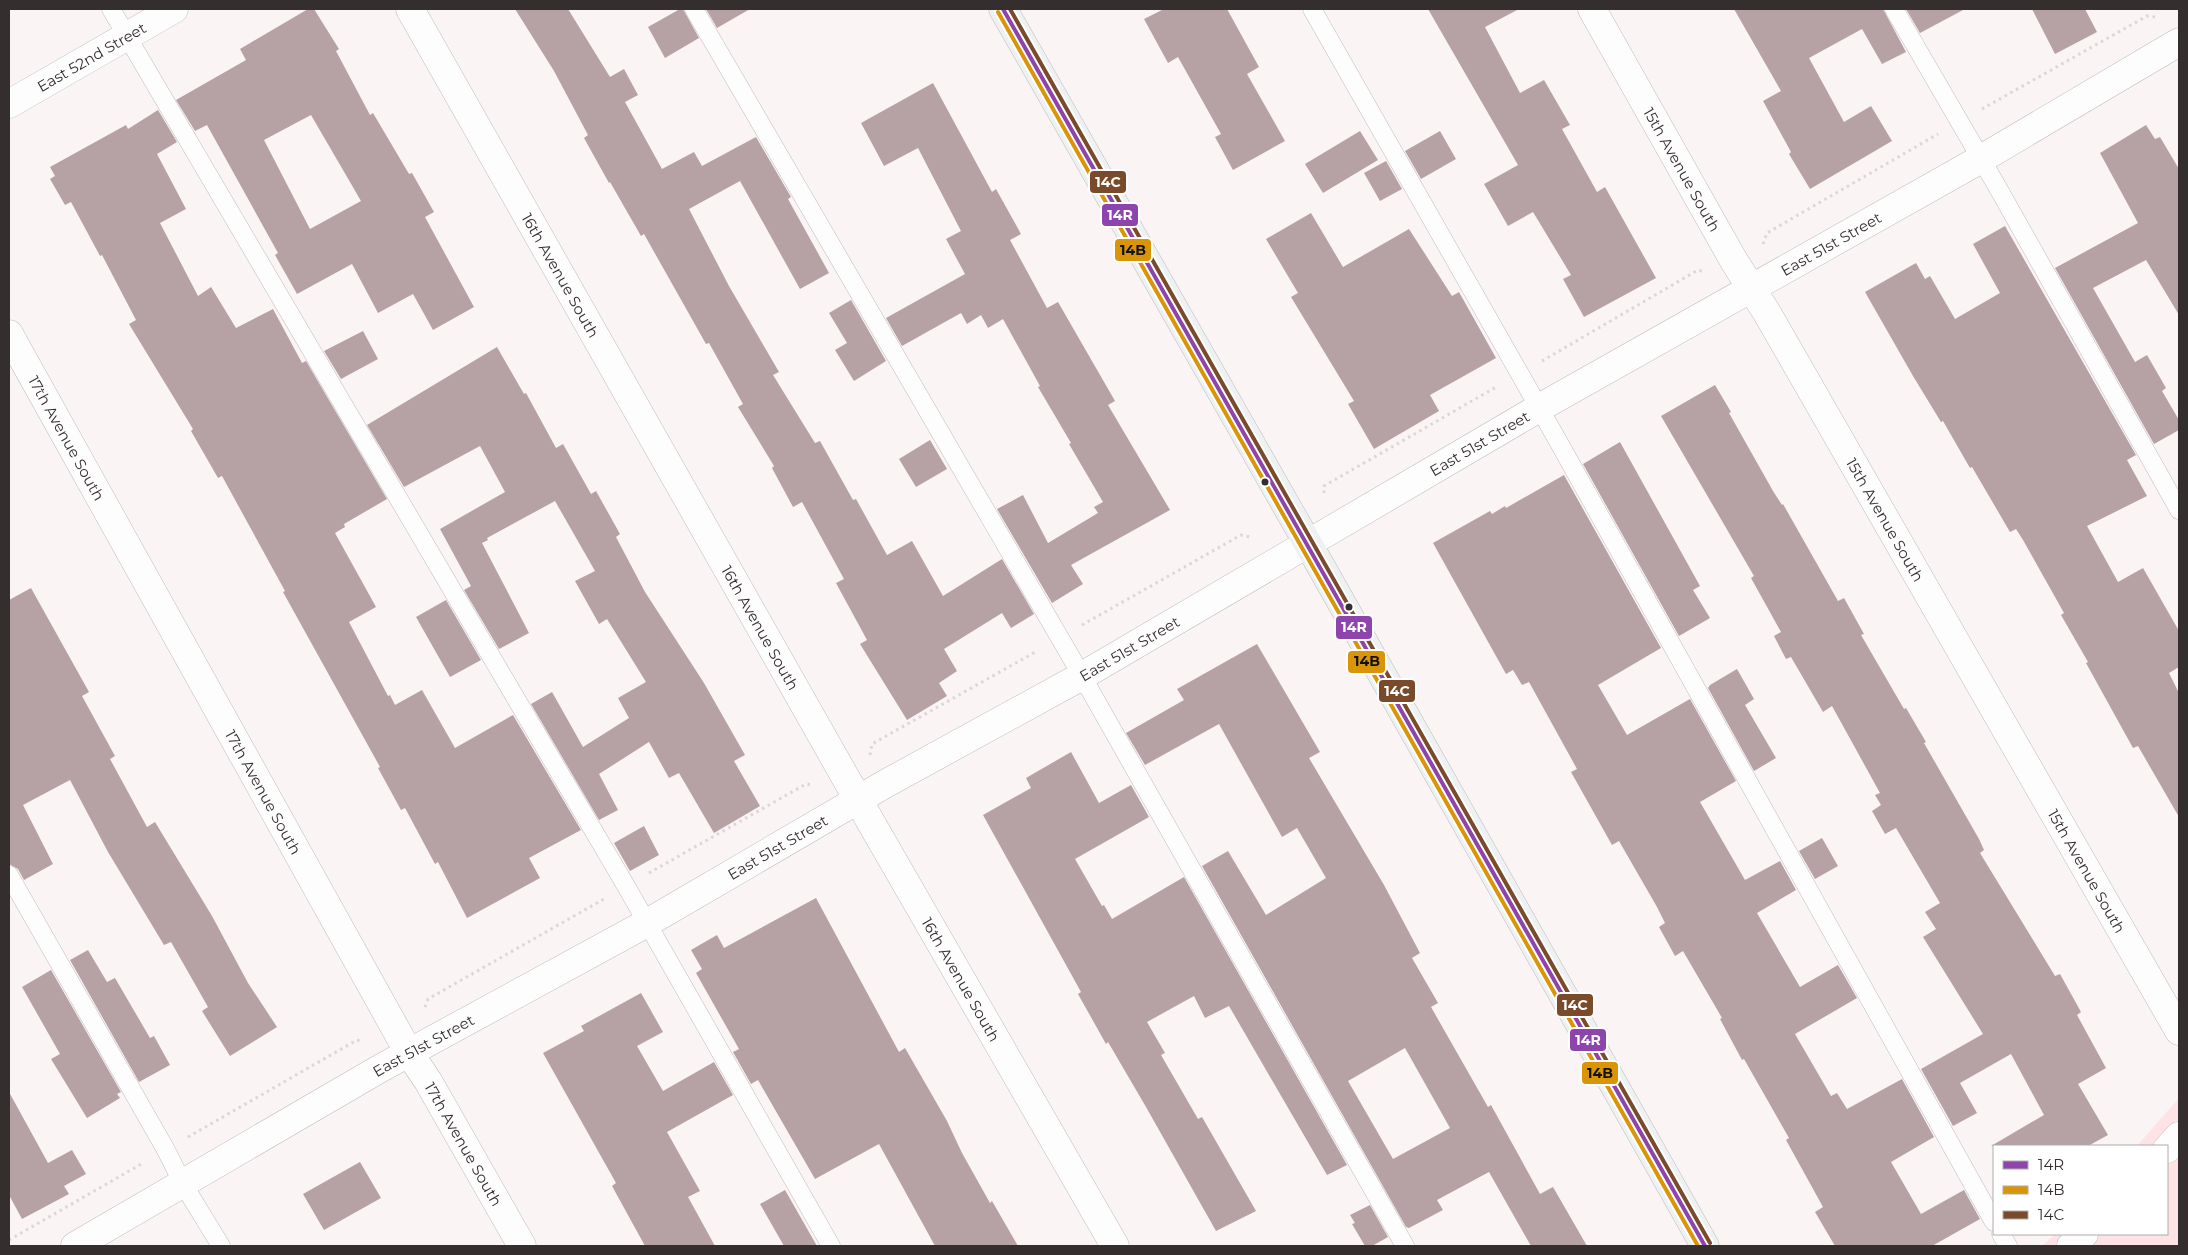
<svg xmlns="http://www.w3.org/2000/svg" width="2188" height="1255" viewBox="0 0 2188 1255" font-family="Montserrat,sans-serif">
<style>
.green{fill:#fde3e5}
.building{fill:#b6a2a4;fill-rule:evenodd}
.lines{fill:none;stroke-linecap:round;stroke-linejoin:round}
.lane-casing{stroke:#c1bbbc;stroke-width:19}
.street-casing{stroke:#c1bbbc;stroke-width:29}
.secondary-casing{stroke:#c1bbbc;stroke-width:29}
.path{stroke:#dad7d8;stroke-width:3;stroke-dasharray:2.5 4;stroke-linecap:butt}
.lane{stroke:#fefdfd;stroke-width:18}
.street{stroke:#fefdfd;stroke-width:28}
.secondary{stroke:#edf1f2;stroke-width:28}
.bus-1-casing{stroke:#fff;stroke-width:8}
.bus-2-casing{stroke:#fff;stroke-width:8}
.bus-3-casing{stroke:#fff;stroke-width:8}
.bus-1{stroke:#8e44ad;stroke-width:4}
.bus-2{stroke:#da9407;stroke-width:4}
.bus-3{stroke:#7a4b2a;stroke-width:4}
.bus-dot{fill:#352e2f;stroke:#fff;stroke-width:2}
.labels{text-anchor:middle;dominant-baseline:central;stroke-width:5;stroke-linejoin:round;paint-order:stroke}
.street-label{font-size:15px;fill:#352e2f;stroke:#fff}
.line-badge{stroke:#fff;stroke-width:2}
.badge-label{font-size:14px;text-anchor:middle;font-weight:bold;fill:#fff}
.pale-badge-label{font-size:14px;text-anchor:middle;font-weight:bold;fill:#111}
</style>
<rect width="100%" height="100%" fill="#faf4f4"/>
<path class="green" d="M 2179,1098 L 2179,1246 L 2042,1246 L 2055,1234 L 2167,1234 L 2167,1146 L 2137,1146 Z"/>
<path class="building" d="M 308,9 L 314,9 L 339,49 L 336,51 L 370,115 L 373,113 L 409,174 L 412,173 L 434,212 L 425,217 L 474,307 L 433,330 L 413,294 L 378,313 L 352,264 L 297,294 L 275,255 L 278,253 L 207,125 L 195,131 L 176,100 L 246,60 L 240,49 ZM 311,115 L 361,201 L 310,229 L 264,140 Z
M 515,9 L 568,9 L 610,77 L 624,69 L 638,95 L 625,102 L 662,169 L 694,152 L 702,166 L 756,137 L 791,197 L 788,199 L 829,273 L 800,289 L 740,181 L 689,209 L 729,286 L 779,372 L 773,375 L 815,443 L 820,441 L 853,500 L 856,499 L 887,555 L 912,541 L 943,596 L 1002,559 L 1034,614 L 1011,628 L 1002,613 L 944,649 L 957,671 L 939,683 L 947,696 L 907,720 L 860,644 L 867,640 L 836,583 L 844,579 L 802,502 L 793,507 L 772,468 L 774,466 L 738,407 L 743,404 L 709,343 L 706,344 L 644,234 L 641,236 L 610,182 L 609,183 L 584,138 L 588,135 L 554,71 Z
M 680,9 L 683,9 L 699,38 L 665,58 L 648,27 Z
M 706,9 L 750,9 L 717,28 Z
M 1164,9 L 1227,9 L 1259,67 L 1247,74 L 1285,141 L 1233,170 L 1215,137 L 1221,134 L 1178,57 L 1168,63 L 1144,19 Z
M 1428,9 L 1519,9 L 1485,27 L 1520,93 L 1544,80 L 1570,125 L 1562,129 L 1597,192 L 1605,187 L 1656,278 L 1584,317 L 1563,279 L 1571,275 L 1533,212 L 1508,226 L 1484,184 L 1518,165 Z
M 1734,9 L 1883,9 L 1906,52 L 1882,64 L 1862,29 L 1809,58 L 1844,122 L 1871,106 L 1892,141 L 1810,189 L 1789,154 L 1791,152 L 1763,101 L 1781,91 Z
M 1906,9 L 1965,9 L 1920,33 Z
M 2032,9 L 2085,9 L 2097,32 L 2055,54 Z
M 933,83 L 992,192 L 996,189 L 1021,234 L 1010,240 L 1047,308 L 1058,302 L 1115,401 L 1108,405 L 1170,510 L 1071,565 L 1083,584 L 1052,603 L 997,509 L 1023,495 L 1048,543 L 1098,513 L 1094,507 L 1103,502 L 1069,444 L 1071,443 L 1038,387 L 1040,386 L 1003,319 L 988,328 L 981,315 L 967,324 L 961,313 L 902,346 L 886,318 L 965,274 L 946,239 L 961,231 L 918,148 L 884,166 L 861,123 Z
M 158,110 L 177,142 L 157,154 L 186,209 L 160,223 L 198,296 L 211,287 L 236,328 L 273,309 L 302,363 L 306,361 L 387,499 L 344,524 L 345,527 L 335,533 L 376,607 L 349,622 L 388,696 L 390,695 L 395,705 L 422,690 L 455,748 L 513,715 L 581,830 L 529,858 L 540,878 L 467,918 L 438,862 L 435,864 L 405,808 L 401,810 L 378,768 L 380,767 L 283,592 L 285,591 L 222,476 L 218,478 L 191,431 L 193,429 L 129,324 L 136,320 L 102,255 L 100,256 L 71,202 L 65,205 L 50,179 L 55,176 L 50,167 L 126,125 L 128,129 Z
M 2146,125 L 2155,139 L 2160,137 L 2179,169 L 2179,315 L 2146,260 L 2093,288 L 2135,362 L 2147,355 L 2166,388 L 2162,391 L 2179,420 L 2179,430 L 2154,444 L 2055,268 L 2138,223 L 2100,153 Z
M 1360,131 L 1378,160 L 1323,193 L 1305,164 Z
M 1440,131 L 1456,159 L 1421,179 L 1405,151 Z
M 1386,161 L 1402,189 L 1380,201 L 1364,173 Z
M 1311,213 L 1343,267 L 1409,229 L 1452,296 L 1459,292 L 1496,358 L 1430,395 L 1439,411 L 1374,449 L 1348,404 L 1354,401 L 1291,297 L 1298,293 L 1266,239 Z
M 2005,226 L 2136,455 L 2127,460 L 2147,496 L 2087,526 L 2118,582 L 2143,568 L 2179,631 L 2179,667 L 2169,673 L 2179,693 L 2179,817 L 2138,746 L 2133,748 L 2086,663 L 2088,662 L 2061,615 L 2064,613 L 2023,540 L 2016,529 L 2010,532 L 1972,467 L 1970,468 L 1943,421 L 1941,422 L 1913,376 L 1865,292 L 1916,263 L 1925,279 L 1930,276 L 1955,319 L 2000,293 L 1973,244 Z
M 851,300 L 886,361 L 854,381 L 835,350 L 847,343 L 829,313 Z
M 363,331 L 378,359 L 341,379 L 324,351 Z
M 497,347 L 524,394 L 526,393 L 556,448 L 563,444 L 591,494 L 596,491 L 620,534 L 616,537 L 645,592 L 704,683 L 745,755 L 734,761 L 760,806 L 714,833 L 679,773 L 669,778 L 649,742 L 599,774 L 618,810 L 599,820 L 531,704 L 552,692 L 583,747 L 629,718 L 618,698 L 646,682 L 607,619 L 599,624 L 575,581 L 595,571 L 555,501 L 487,538 L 488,540 L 482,543 L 529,633 L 499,649 L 464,590 L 471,586 L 440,529 L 505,492 L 480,446 L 404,487 L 367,425 Z
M 1715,385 L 1731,412 L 1729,413 L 1773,491 L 1782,505 L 1783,504 L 1838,601 L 1844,598 L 1864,634 L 1861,635 L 1904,709 L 1906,708 L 1926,742 L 1924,743 L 1979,839 L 1984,850 L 1980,853 L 2055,976 L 2060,974 L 2081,1012 L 2077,1015 L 2106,1068 L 2078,1084 L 2108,1135 L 2088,1146 L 1991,1146 L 2044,1115 L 2011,1054 L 1960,1083 L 1977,1113 L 1953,1126 L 1921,1069 L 1983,1034 L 1923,937 L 1936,929 L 1925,912 L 1940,903 L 1896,828 L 1885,834 L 1872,811 L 1881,805 L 1875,795 L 1880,793 L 1832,706 L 1823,712 L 1791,657 L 1786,659 L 1774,636 L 1781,632 L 1751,578 L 1754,576 L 1661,416 Z
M 930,440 L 947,469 L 916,487 L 899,459 Z
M 1620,442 L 1700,586 L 1693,590 L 1710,618 L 1679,636 L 1583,464 Z
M 1564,475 L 1661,648 L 1598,685 L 1627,735 L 1690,699 L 1736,781 L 1700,802 L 1745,880 L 1780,861 L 1796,890 L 1757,913 L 1800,987 L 1838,965 L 1857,998 L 1795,1034 L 1831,1096 L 1837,1093 L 1847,1109 L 1902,1079 L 1934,1137 L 1891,1162 L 1921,1214 L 1964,1190 L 1980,1219 L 1932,1246 L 1835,1246 L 1815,1212 L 1823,1207 L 1786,1140 L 1789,1138 L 1744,1059 L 1742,1060 L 1720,1019 L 1722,1018 L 1683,951 L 1675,956 L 1659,927 L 1665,923 L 1657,907 L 1619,841 L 1612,845 L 1571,772 L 1577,769 L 1529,682 L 1522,685 L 1513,670 L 1506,674 L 1433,543 L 1490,511 L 1492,514 L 1505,506 L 1506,508 Z
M 31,588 L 89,692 L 82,696 L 115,756 L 110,759 L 147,827 L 155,822 L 212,916 L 248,983 L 277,1027 L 230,1056 L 202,1011 L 208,1007 L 171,942 L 164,945 L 108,852 L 70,780 L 23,805 L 53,864 L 24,880 L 18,869 L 9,864 L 9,600 Z
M 446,600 L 481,660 L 450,677 L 416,617 Z
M 1257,644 L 1320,752 L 1309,758 L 1384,885 L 1420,953 L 1412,958 L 1438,1003 L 1431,1007 L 1488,1107 L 1491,1105 L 1540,1194 L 1553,1187 L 1587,1246 L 1531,1246 L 1489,1172 L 1437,1200 L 1443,1210 L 1409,1228 L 1406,1227 L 1202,866 L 1228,851 L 1266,915 L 1326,878 L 1297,828 L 1282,837 L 1219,724 L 1145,765 L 1126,733 L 1184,700 L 1177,689 ZM 1405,1048 L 1450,1128 L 1393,1159 L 1348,1081 Z
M 1737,669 L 1754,699 L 1745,705 L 1776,758 L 1754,771 L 1708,688 L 1710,685 Z
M 1071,752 L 1099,803 L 1131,785 L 1149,817 L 1075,859 L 1102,906 L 1104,905 L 1112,919 L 1184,877 L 1347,1165 L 1327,1175 L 1229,1006 L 1205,1018 L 1194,996 L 1147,1022 L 1165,1053 L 1161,1055 L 1198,1119 L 1202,1117 L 1256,1211 L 1216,1231 L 1146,1107 L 1108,1042 L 1106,1044 L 1078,994 L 1081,992 L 983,815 L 1031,788 L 1026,778 Z
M 644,826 L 659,855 L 630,871 L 614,843 Z
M 1822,838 L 1838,866 L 1815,879 L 1799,851 Z
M 816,898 L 899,1052 L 905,1048 L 947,1121 L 962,1153 L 990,1203 L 992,1201 L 1018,1246 L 935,1246 L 879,1144 L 815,1179 L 758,1080 L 751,1084 L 733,1052 L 739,1049 L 696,973 L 702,969 L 691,950 L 717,935 L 724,948 Z
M 88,950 L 107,982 L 115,978 L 150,1038 L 154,1036 L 170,1065 L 139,1082 L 70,960 Z
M 51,970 L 121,1092 L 117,1094 L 120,1098 L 87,1118 L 51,1059 L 60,1054 L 22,987 Z
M 641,993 L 663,1032 L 637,1046 L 663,1091 L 714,1062 L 733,1095 L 667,1132 L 700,1191 L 688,1197 L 715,1246 L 645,1246 L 612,1186 L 616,1183 L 543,1053 L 584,1031 L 581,1026 Z
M 9,1092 L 48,1163 L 72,1150 L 86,1174 L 64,1186 L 69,1194 L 22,1219 L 9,1195 Z
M 360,1162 L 381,1198 L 324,1230 L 303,1194 Z
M 785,1190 L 817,1246 L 784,1246 L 760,1204 Z
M 1370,1205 L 1388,1237 L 1372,1246 L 1365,1246 L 1352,1224 L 1355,1223 L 1350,1215 Z"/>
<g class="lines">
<defs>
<path id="lane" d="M 111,9 L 626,886 L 831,1246
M 694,9 L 1082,676 L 1405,1246
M 1312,9 L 1558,441 L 1994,1222
M 1894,9 L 1998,188 L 2179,510
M 9,875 L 166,1150 L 183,1184 L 221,1246
M 2001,1234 L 2008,1246"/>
<g id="street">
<path id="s1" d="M 410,9 L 873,826 L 1115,1246"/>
<path id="s2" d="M 1592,9 L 1734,261 L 1767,313 L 2179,1031"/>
<path id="s3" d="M 9,104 L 174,9"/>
<path id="s4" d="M 9,334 L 409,1053 L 428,1081 L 522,1246"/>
<path d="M 2167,1149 L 2179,1136"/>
<path id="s5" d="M 75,1246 L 381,1068 L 647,923 L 885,784 L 1082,676 L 1539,408 L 1981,159 L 2179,42"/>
<path d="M 2071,1246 L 2084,1234"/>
</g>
<path id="secondary" d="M 1003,9 L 1323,570 L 1705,1246"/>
</defs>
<use href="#lane" class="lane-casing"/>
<use href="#street" class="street-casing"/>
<use href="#secondary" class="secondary-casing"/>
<path class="path" d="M 1982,109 L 2147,16 L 2155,17
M 1763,244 L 1767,233 L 1938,134
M 1542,361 L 1698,270 L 1704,272
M 1324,493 L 1324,486 L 1498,386
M 1082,625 L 1241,535 L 1250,537
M 870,755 L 872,744 L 1037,651
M 649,873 L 806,784 L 814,785
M 425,1007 L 428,999 L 604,899
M 188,1137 L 357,1040 L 363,1042
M 9,1240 L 143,1163"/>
<use href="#lane" class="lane"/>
<use href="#street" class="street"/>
<use href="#secondary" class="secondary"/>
<defs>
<path id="bus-1" d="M 1003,9 L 1705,1246"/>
<path id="bus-2" d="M 998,12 L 1698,1246"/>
<path id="bus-3" d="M 1010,9 L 1710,1243"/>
</defs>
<use href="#bus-1" class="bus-1-casing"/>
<use href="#bus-2" class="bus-2-casing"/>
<use href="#bus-3" class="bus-3-casing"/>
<use href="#bus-1" class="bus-1"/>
<use href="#bus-2" class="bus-2"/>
<use href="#bus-3" class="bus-3"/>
</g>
<g class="bus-dot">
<circle cx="1265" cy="482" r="4.5"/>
<circle cx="1349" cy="607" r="4.5"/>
</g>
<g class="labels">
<g class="street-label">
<text stroke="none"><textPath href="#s3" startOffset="95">East 52nd Street</textPath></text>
<text stroke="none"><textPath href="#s2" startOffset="184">15th Avenue South</textPath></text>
<text stroke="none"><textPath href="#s5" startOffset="2022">East 51st Street</textPath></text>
<text stroke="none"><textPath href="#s1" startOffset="306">16th Avenue South</textPath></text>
<text stroke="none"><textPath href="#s4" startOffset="119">17th Avenue South</textPath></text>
<text stroke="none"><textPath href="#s5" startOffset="1618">East 51st Street</textPath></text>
<text stroke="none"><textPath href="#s2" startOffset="589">15th Avenue South</textPath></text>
<text stroke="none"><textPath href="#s1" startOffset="711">16th Avenue South</textPath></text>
<text stroke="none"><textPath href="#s5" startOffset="1212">East 51st Street</textPath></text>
<text stroke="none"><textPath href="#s4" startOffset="524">17th Avenue South</textPath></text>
<text stroke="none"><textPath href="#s5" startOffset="808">East 51st Street</textPath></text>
<text stroke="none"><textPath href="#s2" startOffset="994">15th Avenue South</textPath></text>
<text stroke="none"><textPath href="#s1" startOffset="1116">16th Avenue South</textPath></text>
<text stroke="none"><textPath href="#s5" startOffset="402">East 51st Street</textPath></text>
<text stroke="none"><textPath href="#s4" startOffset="929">17th Avenue South</textPath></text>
</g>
</g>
<g class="line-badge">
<rect x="1089" y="170" width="38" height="24" rx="5" fill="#7a4b2a"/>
<rect x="1101" y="203" width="38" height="24" rx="5" fill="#8e44ad"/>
<rect x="1114" y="238" width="38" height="24" rx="5" fill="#da9407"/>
<rect x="1335" y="615" width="38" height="25" rx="5" fill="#8e44ad"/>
<rect x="1347" y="650" width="39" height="24" rx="5" fill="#da9407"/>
<rect x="1378" y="679" width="38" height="24" rx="5" fill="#7a4b2a"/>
<rect x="1556" y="993" width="38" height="24" rx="5" fill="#7a4b2a"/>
<rect x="1569" y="1028" width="38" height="24" rx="5" fill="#8e44ad"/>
<rect x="1581" y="1061" width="38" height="24" rx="5" fill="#da9407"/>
</g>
<g class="badge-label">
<text x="1108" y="187">14C</text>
<text x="1120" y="220">14R</text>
<text x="1354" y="632">14R</text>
<text x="1397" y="696">14C</text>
<text x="1575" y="1010">14C</text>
<text x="1588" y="1045">14R</text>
</g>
<g class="pale-badge-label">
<text x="1133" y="255">14B</text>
<text x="1367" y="666">14B</text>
<text x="1600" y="1078">14B</text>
</g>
<rect width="2188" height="1255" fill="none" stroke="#352e2f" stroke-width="20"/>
<rect x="1993" y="1145" width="175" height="90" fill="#ffffff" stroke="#aeabac"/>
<rect x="2003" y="1161" width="25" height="8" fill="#8e44ad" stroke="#aeabac"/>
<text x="2038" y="1170" font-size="15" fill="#352e2f">14R</text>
<rect x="2003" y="1186" width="25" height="8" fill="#da9407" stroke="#aeabac"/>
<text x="2038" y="1195" font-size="15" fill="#352e2f">14B</text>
<rect x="2003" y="1211" width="25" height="8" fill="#7a4b2a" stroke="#aeabac"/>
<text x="2038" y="1220" font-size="15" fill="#352e2f">14C</text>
</svg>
